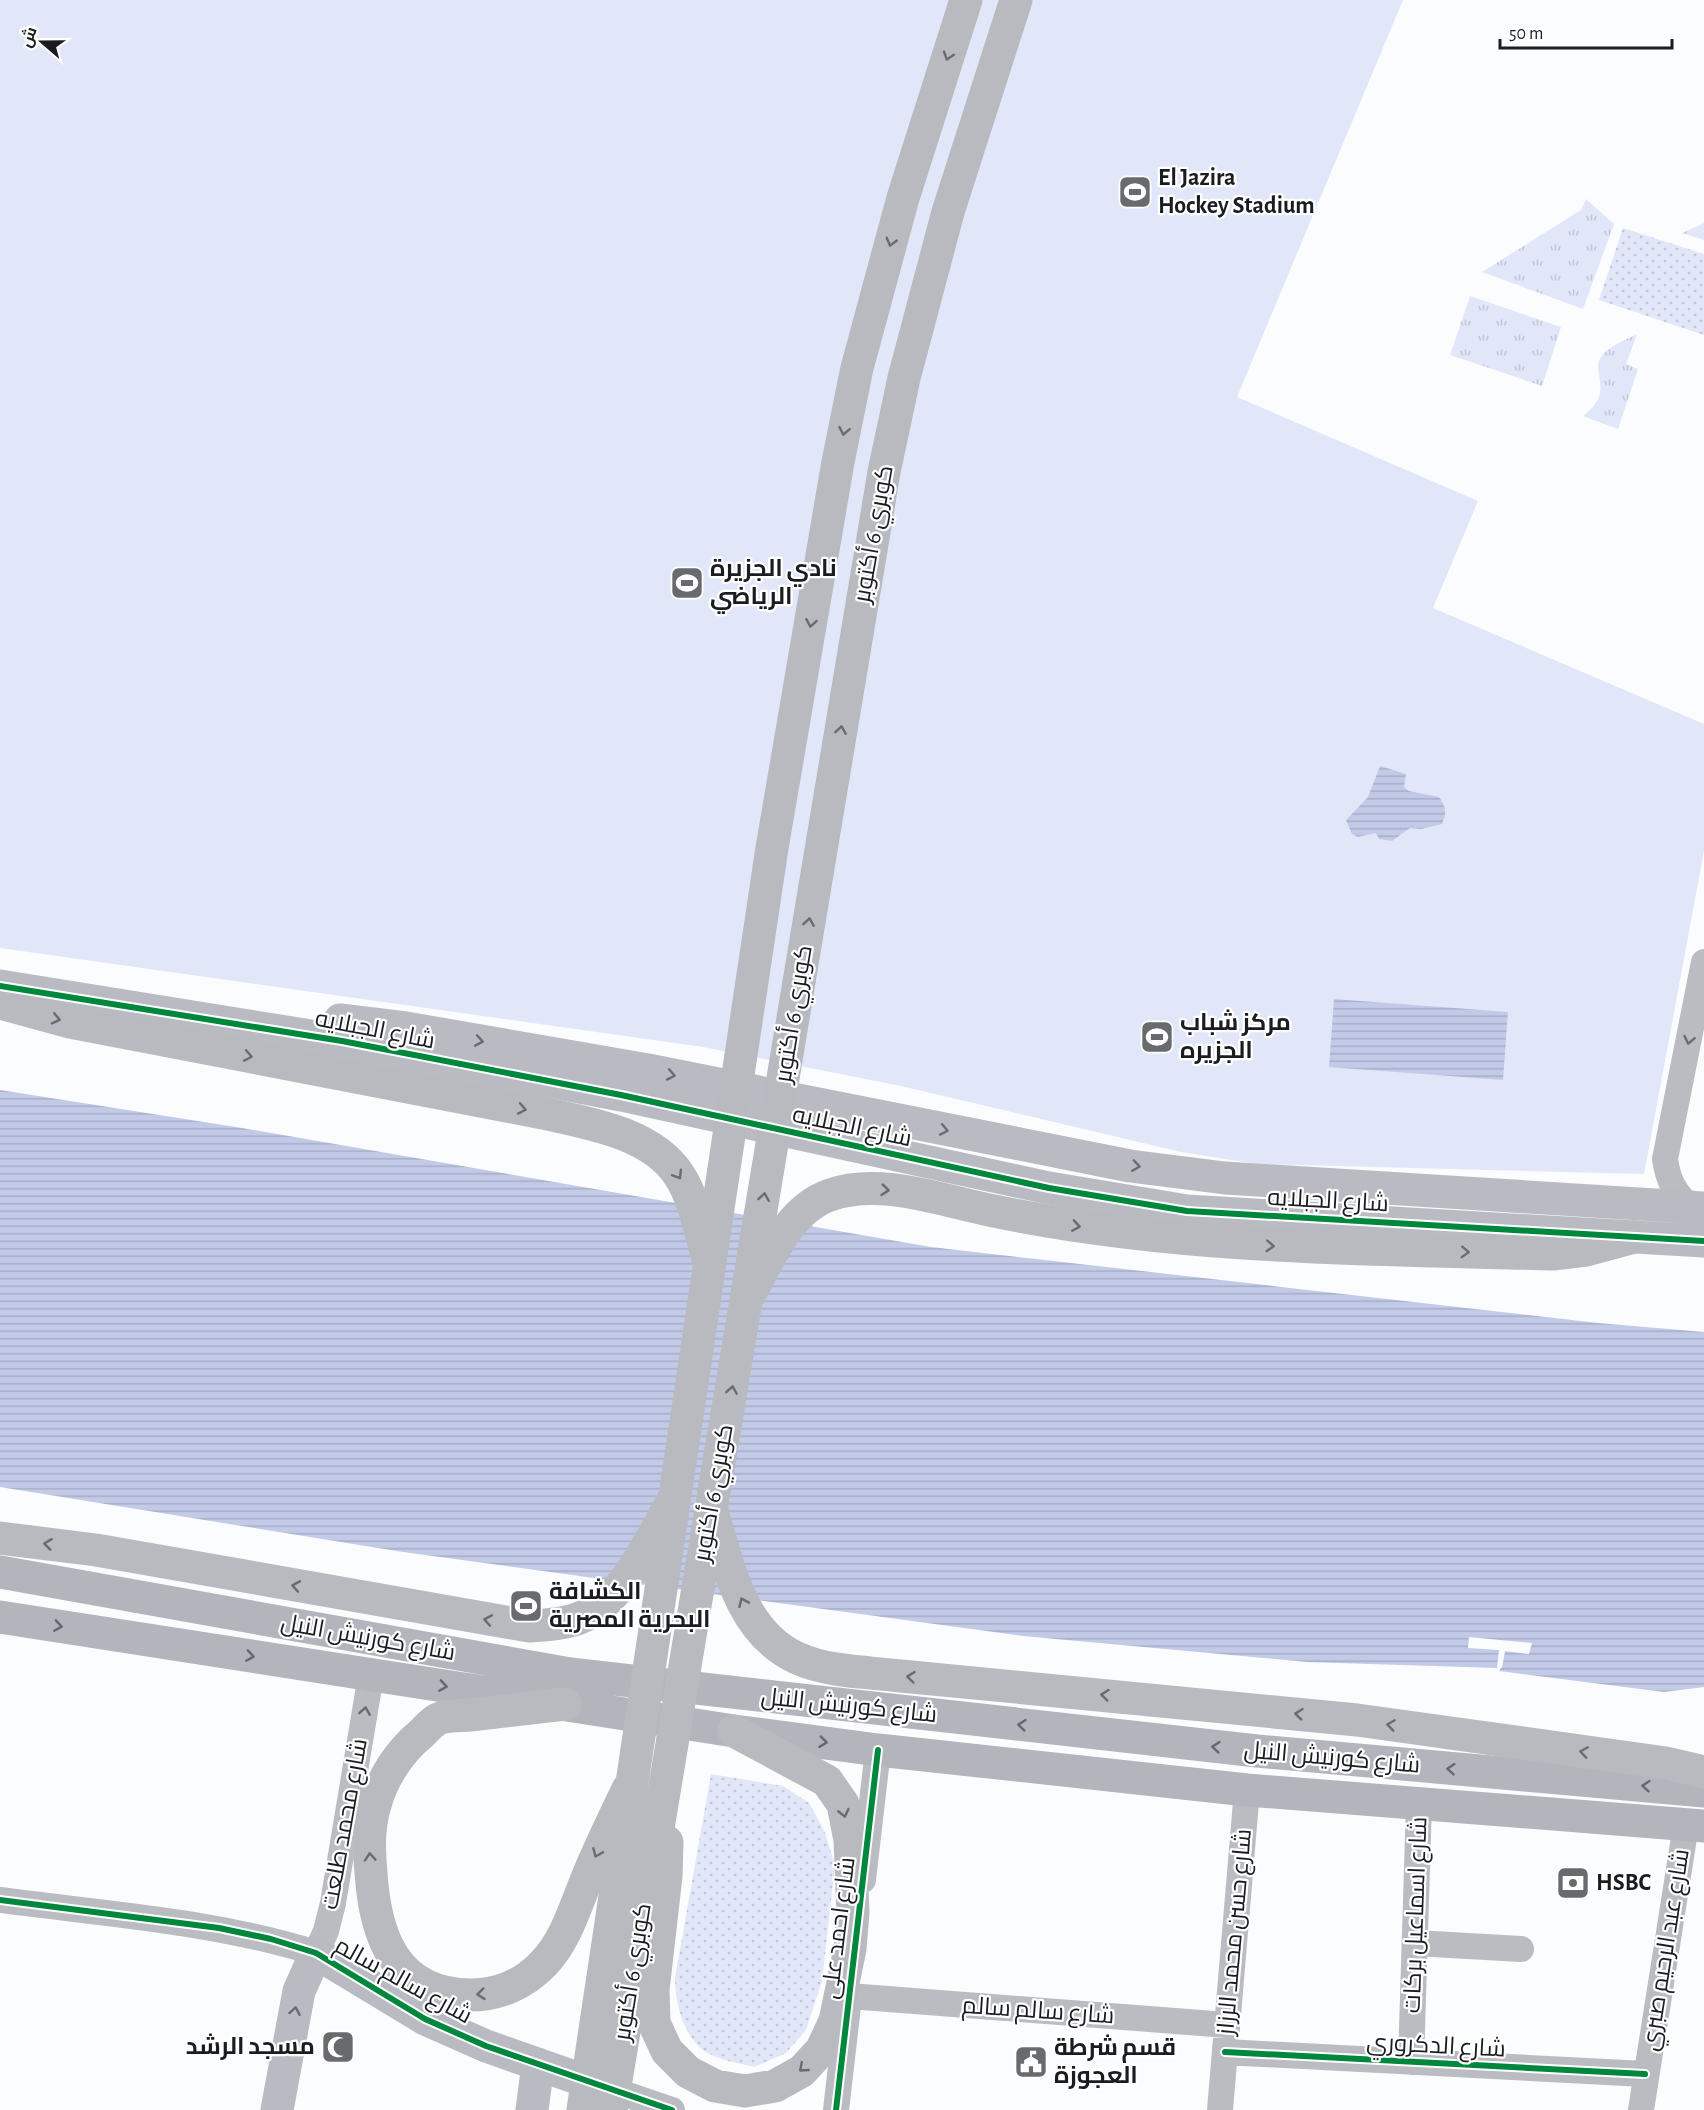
<svg xmlns="http://www.w3.org/2000/svg" width="1704" height="2110" viewBox="0 0 1704 2110" font-family="'Alegreya Sans',Cairo,sans-serif">
<style>
.grass{fill:url(#grass-tufts)}
.garden{fill:url(#garden-dots)}
.pitch{fill:#e1e7f8}
.water{fill:url(#water-rules)}
.pier{fill:#fbfcfd}
.lines{fill:none;stroke-linecap:round;stroke-linejoin:round}
.street{stroke:#babcc2;stroke-width:26}
.secondary{stroke:#babbc2;stroke-width:33}
.primary{stroke:#b2b5bc;stroke-width:33}
.highway{stroke:#b8bac0;stroke-width:33}
.highway-bridge{stroke:#b8bac0;stroke-width:33}
.cycleway-casing{stroke:#fff;stroke-width:10}
.cycleway{stroke:#00873e;stroke-width:6}
.oneway{stroke:#696b70}
.oneway2{stroke:#6a6c71}
.oneway3{stroke:#66686e}
.labels{text-anchor:middle;dominant-baseline:central;stroke-width:4.5;stroke-linejoin:round;paint-order:stroke}
.poi-label{font-size:24px;font-weight:bold;fill:#1a1c20;stroke:#fff;text-anchor:start}
.street-label{font-size:24px;fill:#1a1c20;stroke:#fff}
</style>
<defs>
<pattern id="grass-tufts" width="24" height="20" patternUnits="userSpaceOnUse" patternTransform="scale(1.5)"><rect width="24" height="20" fill="#e1e7f8"/><path d="M3 7l-1-3M5 7V3M7 7l1-3M15 17l-1-3M17 17v-4M19 17l1-3" fill="none" stroke="#c0c6d4"/></pattern>
<pattern id="garden-dots" width="8" height="8" patternUnits="userSpaceOnUse" patternTransform="scale(1.5)"><rect width="8" height="8" fill="#e1e7f8"/><path d="M2 2h.1M6 6h.1" fill="none" stroke="#c0c6d4" stroke-width="1.8" stroke-linecap="round"/></pattern>
<pattern id="water-rules" width="6" height="5" patternUnits="userSpaceOnUse" patternTransform="scale(1.5)"><rect width="6" height="5" fill="#c2cae8"/><path d="M0 2.5h6" fill="none" stroke="#a6adc7"/></pattern>
</defs>
<rect width="100%" height="100%" fill="#fbfcfd"/>
<path class="grass" d="M 1586,199 L 1614,224 L 1583,309 L 1482,272 L 1581,210 Z
M 1704,223 L 1704,240 L 1682,233 Z
M 1470,296 L 1561,327 L 1542,386 L 1450,355 Z
M 1637,334 L 1626,364 L 1638,369 L 1618,429 L 1583,416 C 1616,392 1590,372 1601,357 C 1608,346 1626,340 1637,334 Z"/>
<path class="garden" d="M 1623,228 L 1704,254 L 1704,335 L 1599,300 Z
M 711,1774 L 783,1786 L 809,1803 L 824,1830 L 835,1865 L 822,1981 L 806,2030 L 786,2053 L 754,2067 C 739,2063 718,2060 704,2051 C 683,2035 675,2002 675,1978 Z"/>
<path class="pitch" d="M 0,0 L 1403,0 L 1237,397 L 1478,501 L 1433,608 L 1704,724 L 1704,851 L 1644,1174 L 1257,1164 L 1181,1152 L 901,1086 L 703,1047 L 0,948 Z"/>
<path class="water" d="M 1380,766 L 1406,774 L 1404,787 L 1409,791 L 1439,797 C 1446,807 1447,812 1442,824 L 1421,829 L 1410,828 L 1392,841 L 1379,839 L 1376,833 L 1358,837 L 1352,834 L 1346,820 L 1368,797 Z
M 1334,999 L 1508,1012 L 1503,1080 L 1329,1067 Z
M 0,1090 L 242,1128 L 931,1247 L 1598,1323 L 1704,1332 L 1704,1687 L 1664,1692 L 1499,1671 L 1501,1668 L 1497,1668 L 1307,1662 L 1023,1636 L 403,1552 L 0,1487 Z"/>
<path class="pier" d="M 1469,1637 L 1532,1643 L 1529,1654 L 1505,1651 L 1502,1668 L 1497,1668 L 1499,1650 L 1468,1648 Z"/>
<g class="lines">
<path class="street" d="M 1690,1207 C 1674,1192 1668,1180 1665,1159 L 1704,962
M 863,1880 L 878,1750
M 0,1900 C 106,1914 214,1921 316,1953 L 326,1931 L 333,1903 L 371,1675
M 1415,1943 L 1521,1949
M 849,1996 L 1227,2025
M 1225,2052 L 1645,2074
M 1411,2062 L 1419,1803
M 625,2094 L 672,2110
M 836,2110 L 848,2006
M 1220,2110 L 1247,1790
M 1641,2110 L 1686,1825"/>
<path class="secondary" d="M 0,986 L 342,1041 L 621,1095 L 1049,1188 L 1187,1211 L 1704,1241
M 340,1020 L 406,1028 L 648,1070 L 1130,1166 L 1225,1178 L 1704,1208
M 277,2110 L 299,1991 L 316,1953 L 425,2019 L 486,2046 L 614,2091
M 532,2110 L 538,2064"/>
<path class="primary" d="M 0,1572 L 570,1674 L 1257,1751 L 1704,1791
M 0,1617 L 734,1731 L 878,1750 L 1247,1790 L 1704,1826"/>
<path class="highway" d="M 0,1003 L 70,1022 L 543,1113 C 588,1123 652,1133 679,1175 C 695,1199 701,1235 709,1263
M 747,1299 C 768,1262 787,1210 830,1195 C 881,1177 942,1201 994,1211 C 1178,1249 1366,1249 1553,1254 L 1586,1250 L 1634,1237
M 712,1511 C 728,1564 740,1632 797,1658 C 827,1672 868,1672 901,1676 L 1357,1720 L 1666,1763 L 1704,1772
M 0,1538 L 96,1550 L 529,1626 C 547,1625 568,1624 584,1616 C 625,1597 653,1536 674,1498
M 565,1704 C 533,1708 502,1711 470,1715 C 461,1716 447,1715 438,1719 C 432,1722 426,1729 421,1734 C 400,1751 382,1778 375,1805 C 368,1828 369,1850 371,1873 C 375,1936 395,1994 470,1995 C 498,1995 524,1984 543,1964 C 567,1940 577,1901 590,1871 C 602,1843 615,1816 628,1789
M 667,1842 L 666,1876 L 653,1990 L 654,2023 L 667,2051 L 688,2072 L 715,2086 L 745,2091 L 775,2086 L 802,2071 L 822,2049 L 835,2021 L 850,1949 L 853,1913 L 850,1840 L 843,1804 L 827,1781 L 734,1731"/>
<path class="highway-bridge" d="M 583,2110 L 772,848 L 838,462 L 857,368 L 903,198 L 966,0
M 611,2110 L 884,472 L 904,378 L 948,212 L 1016,0"/>
<defs>
<path id="cycleway" d="M 0,986 L 342,1041 L 621,1095 L 1049,1188 L 1187,1211 L 1704,1241
M 0,1900 L 219,1928 L 271,1939 L 316,1953 L 425,2019 L 486,2046 L 672,2110
M 1225,2052 L 1645,2074
M 836,2110 L 878,1750"/>
</defs>
<use href="#cycleway" class="cycleway-casing"/>
<use href="#cycleway" class="cycleway"/>
</g>
<defs><path id="oneway-chevron" d="M-2-3.5L2.5 0L-2 3.5" fill="none" stroke-width="1.6" stroke-linecap="round" stroke-linejoin="round" transform="scale(1.5)"/></defs>
<g class="oneway">
<use href="#oneway-chevron" transform="translate(948 56) rotate(108)"/>
<use href="#oneway-chevron" transform="translate(891 242) rotate(105)"/>
<use href="#oneway-chevron" transform="translate(844 431) rotate(101)"/>
<use href="#oneway-chevron" transform="translate(811 623) rotate(100)"/>
<use href="#oneway-chevron" transform="translate(841 730) rotate(-81)"/>
<use href="#oneway-chevron" transform="translate(809 922) rotate(-81)"/>
<use href="#oneway-chevron" transform="translate(56 1019) rotate(13)"/>
<use href="#oneway-chevron" transform="translate(248 1056) rotate(11)"/>
<use href="#oneway-chevron" transform="translate(522 1109) rotate(11)"/>
<use href="#oneway-chevron" transform="translate(678 1175) rotate(59)"/>
<use href="#oneway-chevron" transform="translate(885 1190) rotate(6)"/>
<use href="#oneway-chevron" transform="translate(764 1197) rotate(-81)"/>
<use href="#oneway-chevron" transform="translate(1076 1226) rotate(9)"/>
<use href="#oneway-chevron" transform="translate(1270 1246) rotate(3)"/>
<use href="#oneway-chevron" transform="translate(1465 1252) rotate(2)"/>
<use href="#oneway-chevron" transform="translate(732 1390) rotate(-81)"/>
<use href="#oneway-chevron" transform="translate(48 1544) rotate(-173)"/>
<use href="#oneway-chevron" transform="translate(296 1586) rotate(-170)"/>
<use href="#oneway-chevron" transform="translate(743 1602) rotate(-114)"/>
<use href="#oneway-chevron" transform="translate(488 1620) rotate(-170)"/>
<use href="#oneway-chevron" transform="translate(911 1677) rotate(-174)"/>
<use href="#oneway-chevron" transform="translate(1105 1695) rotate(-174)"/>
<use href="#oneway-chevron" transform="translate(1299 1714) rotate(-174)"/>
<use href="#oneway-chevron" transform="translate(1391 1725) rotate(-172)"/>
<use href="#oneway-chevron" transform="translate(1584 1752) rotate(-172)"/>
<use href="#oneway-chevron" transform="translate(844 1813) rotate(77)"/>
<use href="#oneway-chevron" transform="translate(597 1853) rotate(113)"/>
<use href="#oneway-chevron" transform="translate(370 1857) rotate(-94)"/>
<use href="#oneway-chevron" transform="translate(481 1994) rotate(174)"/>
<use href="#oneway-chevron" transform="translate(803 2068) rotate(139)"/>
</g>
<g class="oneway2">
<use href="#oneway-chevron" transform="translate(1689 1040) rotate(101)"/>
<use href="#oneway-chevron" transform="translate(479 1041) rotate(10)"/>
<use href="#oneway-chevron" transform="translate(671 1075) rotate(11)"/>
<use href="#oneway-chevron" transform="translate(944 1130) rotate(11)"/>
<use href="#oneway-chevron" transform="translate(1136 1166) rotate(8)"/>
<use href="#oneway-chevron" transform="translate(365 1711) rotate(-81)"/>
<use href="#oneway-chevron" transform="translate(295 2011) rotate(-80)"/>
</g>
<g class="oneway3">
<use href="#oneway-chevron" transform="translate(58 1626) rotate(9)"/>
<use href="#oneway-chevron" transform="translate(250 1656) rotate(9)"/>
<use href="#oneway-chevron" transform="translate(443 1686) rotate(9)"/>
<use href="#oneway-chevron" transform="translate(1022 1725) rotate(-174)"/>
<use href="#oneway-chevron" transform="translate(823 1742) rotate(7)"/>
<use href="#oneway-chevron" transform="translate(1216 1747) rotate(-174)"/>
<use href="#oneway-chevron" transform="translate(1451 1769) rotate(-175)"/>
<use href="#oneway-chevron" transform="translate(1646 1786) rotate(-175)"/>
</g>
<defs>
<symbol id="stadium-square" viewBox="-11 -11 22 22"><rect x="-9" y="-9" width="18" height="18" rx="4" fill="#696a6d" stroke="#fff"/><path d="M0-5a6.5 5 0 1 0 0 10a6.5 5 0 1 0 0-10ZM-3.5-1.8h7v3.6h-7Z" fill="#fff"/></symbol>
<symbol id="bank-square" viewBox="-11 -11 22 22"><rect x="-9" y="-9" width="18" height="18" rx="4" fill="#696a6d" stroke="#fff"/><path d="M-6-4H6V4H-6ZM0-2.3a2.3 2.3 0 1 0 0 4.6a2.3 2.3 0 1 0 0-4.6Z" fill="#fff"/></symbol>
<symbol id="mosque-square" viewBox="-11 -11 22 22"><rect x="-9" y="-9" width="18" height="18" rx="4" fill="#696a6d" stroke="#fff"/><path d="M3.5-4.9A6 6 0 1 0 3.5 4.9A5 5 0 1 1 3.5-4.9Z" fill="#fff"/></symbol>
<symbol id="civic-square" viewBox="-11 -11 22 22"><rect x="-9" y="-9" width="18" height="18" rx="4" fill="#696a6d" stroke="#fff"/><path d="M-.6-6.5H3V-4.5H.6V-3L4-1V1h2V6H-6V1h2V-1L-.6-3ZM-1.2 2.5V6h2.4V2.5Z" fill="#fff"/></symbol>
</defs>
<g fill-rule="evenodd">
<use href="#stadium-square" x="1116" y="173" width="38" height="38"/>
<use href="#stadium-square" x="668" y="564" width="38" height="38"/>
<use href="#stadium-square" x="1138" y="1018" width="38" height="38"/>
<use href="#stadium-square" x="507" y="1587" width="38" height="38"/>
<use href="#bank-square" x="1554" y="1864" width="38" height="38"/>
<use href="#mosque-square" x="319" y="2028" width="38" height="38"/>
<use href="#civic-square" x="1012" y="2043" width="38" height="38"/>
</g>
<g class="labels">
<g class="poi-label">
<text x="1158" y="178">El Jazira<tspan x="1158" dy="28">Hockey Stadium</tspan></text>
<text x="710" y="569">نادي الجزيرة<tspan x="710" dy="28">الرياضي</tspan></text>
<text x="1180" y="1023">مركز شباب<tspan x="1180" dy="28">الجزيره</tspan></text>
<text x="549" y="1592">الكشافة<tspan x="549" dy="28">البحرية المصرية</tspan></text>
<text x="1596" y="1883">HSBC</text>
<text x="315" y="2047" text-anchor="end">مسجد الرشد</text>
<text x="1054" y="2048">قسم شرطة<tspan x="1054" dy="28">العجوزة</tspan></text>
</g>
<g class="street-label">
<text transform="translate(874 534) rotate(-80)">كوبري 6 أكتوبر</text>
<text transform="translate(794 1014) rotate(-81)">كوبري 6 أكتوبر</text>
<text transform="translate(375 1030) rotate(11)">شارع الجبلايه</text>
<text transform="translate(852 1127) rotate(12)">شارع الجبلايه</text>
<text transform="translate(1328 1201) rotate(3)">شارع الجبلايه</text>
<text transform="translate(714 1493) rotate(-80)">كوبري 6 أكتوبر</text>
<text transform="translate(368 1638) rotate(10)">شارع كورنيش النيل</text>
<text transform="translate(849 1706) rotate(6)">شارع كورنيش النيل</text>
<text transform="translate(1332 1758) rotate(5)">شارع كورنيش النيل</text>
<text transform="translate(345 1824) rotate(-80)">شارع محمد طلعت</text>
<text transform="translate(1416 1915) rotate(-88)">شارع اسماعيل بركات</text>
<text transform="translate(839 1928) rotate(-83)">شارع احمد على</text>
<text transform="translate(1235 1932) rotate(-85)">شارع حسن محمد الرزاز</text>
<text transform="translate(1666 1950) rotate(-81)">شارع عبد الرحيم صبري</text>
<text transform="translate(633 1972) rotate(-81)">كوبري 6 أكتوبر</text>
<text transform="translate(403 1981) rotate(29)">شارع سالم سالم</text>
<text transform="translate(1038 2011) rotate(4)">شارع سالم سالم</text>
<text transform="translate(1436 2046) rotate(3)">شارع الدكروري</text>
</g>
</g>
<g transform="translate(42 42) rotate(290)" stroke="#ffffff" stroke-width="4.5" paint-order="stroke">
<path d="M0-4.5L10 22L0 15L-10 22Z" fill="#1a1c20"/>
<text y="-9" font-size="16" font-weight="bold" text-anchor="middle" fill="#1a1c20">ش</text>
</g>
<path d="M1500 39v9h172v-9" fill="none" stroke="#1a1c20" stroke-width="3"/>
<text x="1509" y="39" font-size="18" fill="#1a1c20" stroke="#ffffff" stroke-width="4.5" paint-order="stroke">50 m</text>
</svg>
